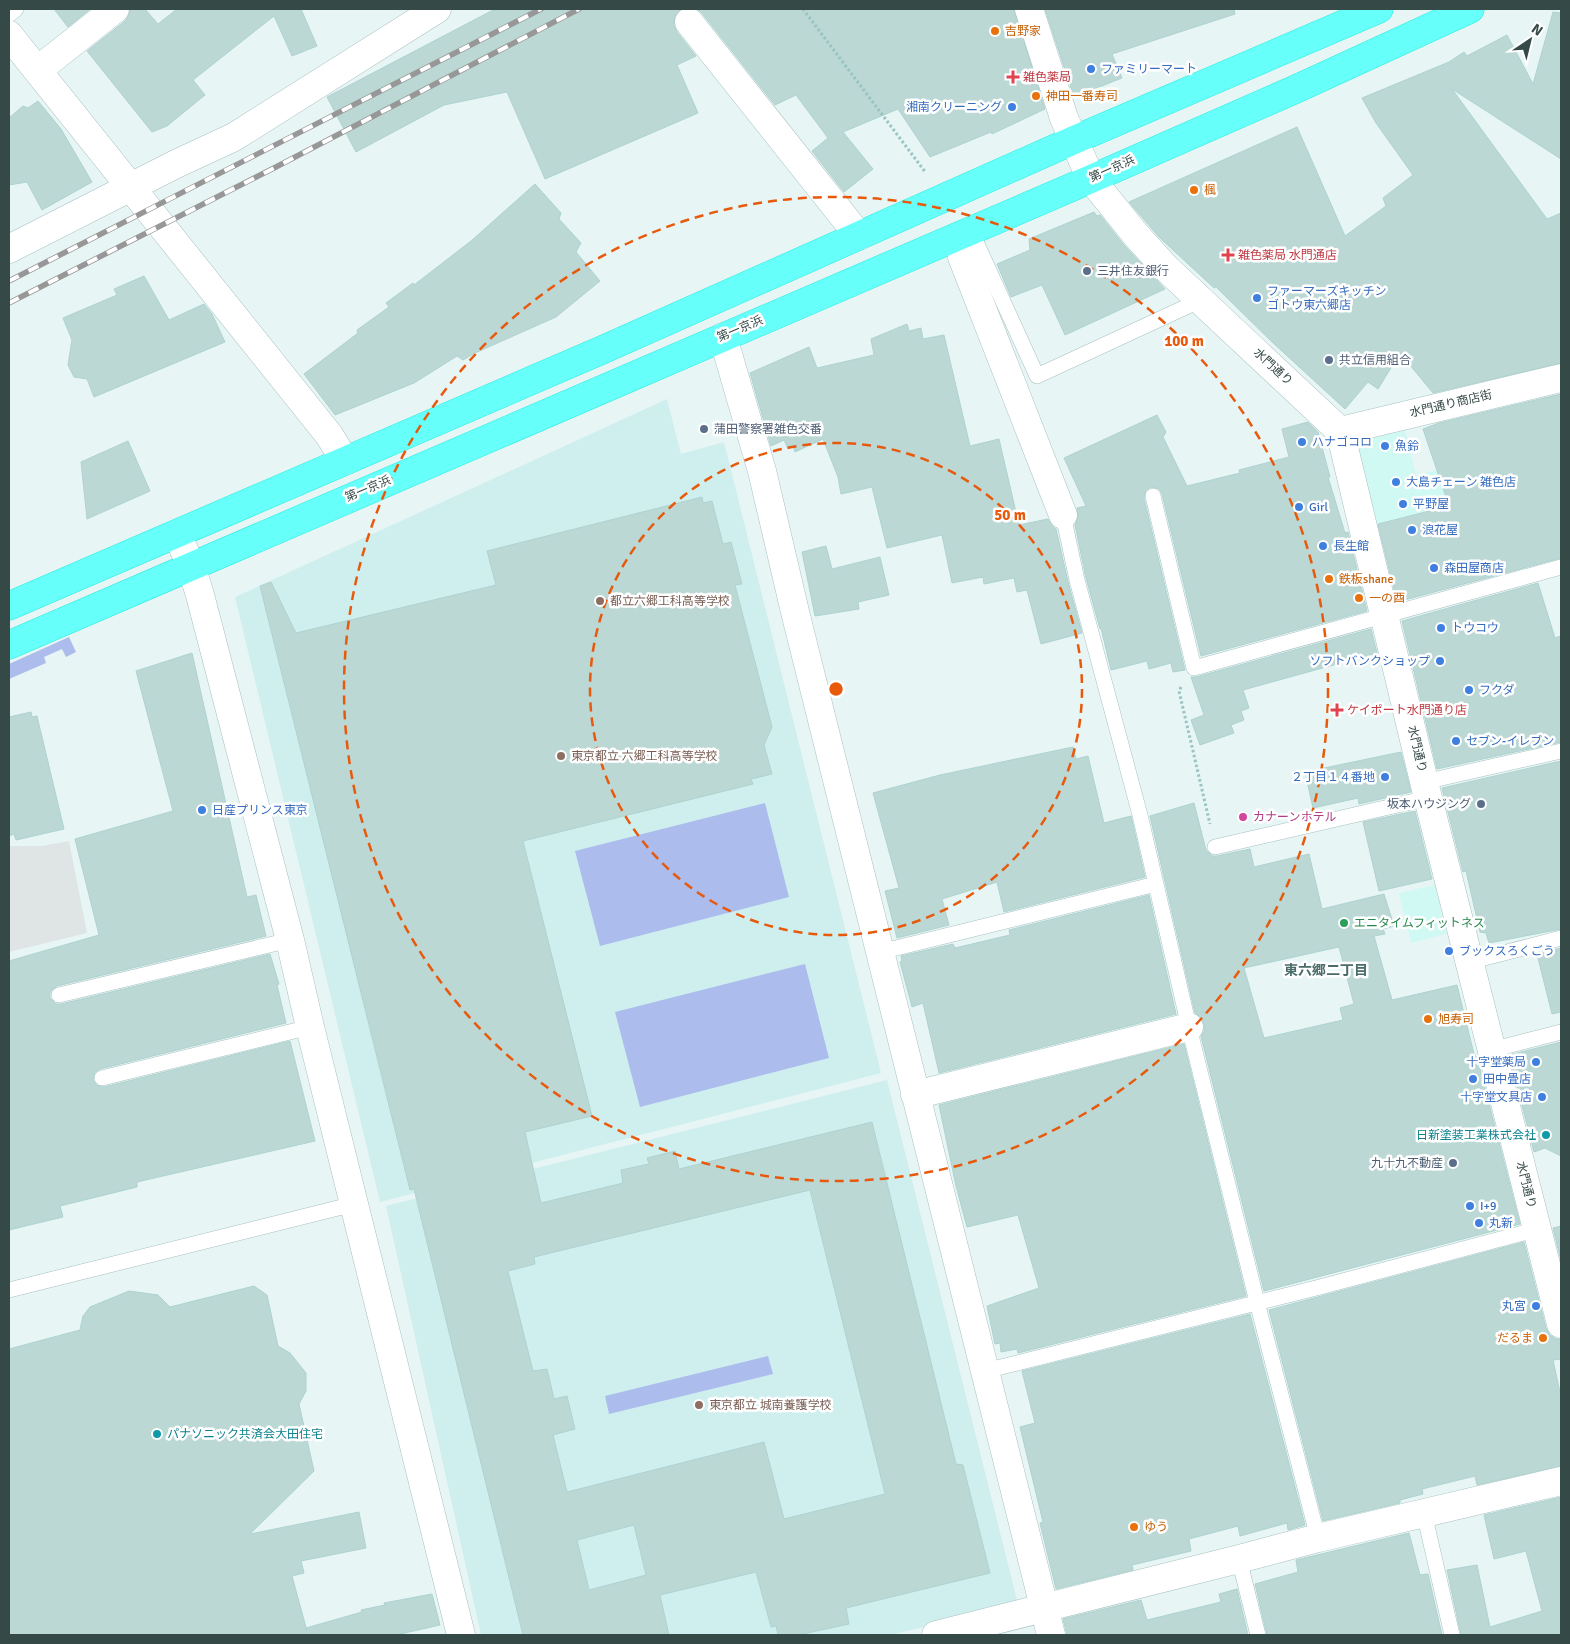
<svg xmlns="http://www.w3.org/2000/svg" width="1570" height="1644" viewBox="0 0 1570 1644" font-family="Signika,'Noto Sans JP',sans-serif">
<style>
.commercial{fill:#d0f9f4}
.education{fill:#cfefef}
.green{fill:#acbced}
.parking{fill:#dfe5e5}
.building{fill:#bbd8d5;stroke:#add3d0;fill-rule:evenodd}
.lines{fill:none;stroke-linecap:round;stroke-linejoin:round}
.lane-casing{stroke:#a8c1c0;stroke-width:16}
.street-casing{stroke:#a8c1c0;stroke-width:29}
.highway-casing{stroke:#2aecde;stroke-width:29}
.path{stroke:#98c4c2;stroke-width:3;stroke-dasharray:2.5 2.5;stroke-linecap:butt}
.lane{stroke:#fff;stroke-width:15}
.street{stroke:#fff;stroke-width:28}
.highway{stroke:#67fffa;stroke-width:28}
.rail-casing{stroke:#979797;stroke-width:5.5}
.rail{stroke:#fff;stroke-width:4;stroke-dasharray:11;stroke-linecap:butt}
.ring{fill:none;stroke:#e8590c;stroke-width:2.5;stroke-dasharray:9 6}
.food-dot{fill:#e8710a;stroke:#fff;stroke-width:2}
.shop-dot{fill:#3f7fe0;stroke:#fff;stroke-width:2}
.health-dot{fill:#e0444e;stroke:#fff;stroke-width:2}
.service-dot{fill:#5c6f8a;stroke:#fff;stroke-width:2}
.education-dot{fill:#8d6e63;stroke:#fff;stroke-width:2}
.hotel-dot{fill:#d1479c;stroke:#fff;stroke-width:2}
.leisure-dot{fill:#2e9e5b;stroke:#fff;stroke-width:2}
.culture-dot{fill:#0f9aa8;stroke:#fff;stroke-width:2}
.labels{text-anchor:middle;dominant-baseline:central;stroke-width:5;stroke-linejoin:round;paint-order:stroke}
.food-label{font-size:12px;fill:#c56008;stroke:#fff;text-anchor:start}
.shop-label{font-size:12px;fill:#366cbe;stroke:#fff;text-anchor:start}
.health-label{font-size:12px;fill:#be3a42;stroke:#fff;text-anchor:start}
.street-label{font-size:12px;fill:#354947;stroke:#fff}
.service-label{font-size:12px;fill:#4e5e75;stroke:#fff;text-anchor:start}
.education-label{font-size:12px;fill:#785e54;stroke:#fff;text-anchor:start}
.hotel-label{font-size:12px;fill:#b23c85;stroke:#fff;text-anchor:start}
.leisure-label{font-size:12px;fill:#27864d;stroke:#fff;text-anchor:start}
.culture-label{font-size:12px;fill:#0d838f;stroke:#fff;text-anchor:end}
.neighbourhood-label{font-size:14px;font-weight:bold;fill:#4b6c69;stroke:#fff}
.centre{fill:#e8590c;stroke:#fff;stroke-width:2.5}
.ring-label{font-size:15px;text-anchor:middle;font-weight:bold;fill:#e8590c;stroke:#fff;stroke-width:5;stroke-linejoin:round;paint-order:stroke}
</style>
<rect width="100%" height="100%" fill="#e7f5f5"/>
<path class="commercial" d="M 1404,427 L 1416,475 L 1448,467 L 1457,503 L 1373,525 L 1351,440 Z
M 1435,885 L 1446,934 L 1411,943 L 1399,893 Z"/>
<path class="education" d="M 667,399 L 681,454 L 724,442 L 881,1073 L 380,1202 L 235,597 Z
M 887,1080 L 1018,1604 L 890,1635 L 481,1635 L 386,1206 Z"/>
<path class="green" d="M 69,637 L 76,652 L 66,657 L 62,649 L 44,657 L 46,663 L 9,679 L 9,664 Z
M 765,803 L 789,897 L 600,946 L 575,851 Z
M 805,964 L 829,1058 L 640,1107 L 615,1012 Z
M 768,1356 L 773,1374 L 609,1414 L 605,1396 Z"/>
<path class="parking" d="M 69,841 L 87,933 L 9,952 L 9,846 L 42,846 Z"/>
<path class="building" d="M 54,9 L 90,9 L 68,27 Z
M 130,9 L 145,9 L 158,24 L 177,9 L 301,9 L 317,46 L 292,56 L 274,16 L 193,80 L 205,95 L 167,126 L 152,132 L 87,51 L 125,21 L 129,15 Z
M 495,9 L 681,9 L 675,16 L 674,25 L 677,32 L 696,56 L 677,65 L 698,113 L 545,179 L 507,92 L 444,105 L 356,152 L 327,97 Z
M 697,9 L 1014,9 L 1045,109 L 992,134 L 991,132 L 930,157 L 898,109 L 843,132 L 873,169 L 844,192 L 812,151 L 828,138 L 796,95 L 775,105 L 701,12 Z
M 1045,9 L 1234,9 L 1235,14 L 1112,54 L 1122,78 L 1074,97 Z
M 1553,12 L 1561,13 L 1561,159 L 1452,89 L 1547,219 L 1561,213 L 1561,363 L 1433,393 L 1400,353 L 1378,389 L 1368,382 L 1345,409 L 1272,342 L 1216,287 L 1214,288 L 1159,237 L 1129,202 L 1297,127 L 1345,236 L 1386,206 L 1383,198 L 1413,175 L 1376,123 L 1362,98 L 1449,62 L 1464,52 L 1467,56 L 1507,35 L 1533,84 Z
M 38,101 L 61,129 L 92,182 L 42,210 L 27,182 L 9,185 L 9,118 L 23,106 L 28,108 Z
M 535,184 L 561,213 L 559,219 L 581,243 L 576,252 L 600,281 L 556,317 L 475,353 L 463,360 L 457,356 L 414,383 L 335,415 L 304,374 L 358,333 L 357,330 L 389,307 L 386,303 L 413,283 L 414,285 L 471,241 Z
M 1094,212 L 1097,216 L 1100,215 L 1124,245 L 1165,289 L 1065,335 L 1042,285 L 1011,297 L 997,264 L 1030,250 L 1029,239 Z
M 144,276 L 169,320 L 204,304 L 212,314 L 225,342 L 94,397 L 87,379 L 74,377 L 68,365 L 72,340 L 63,318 L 117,295 L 114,289 Z
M 907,324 L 909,331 L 921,328 L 923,339 L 944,335 L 970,446 L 999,439 L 1019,525 L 1048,519 L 1053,527 L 1056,529 L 1068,582 L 1082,633 L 1041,644 L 1027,590 L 1017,592 L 1014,578 L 984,584 L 983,577 L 952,583 L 942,535 L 887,548 L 872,487 L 841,494 L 838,477 L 823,439 L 795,452 L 793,446 L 788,449 L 784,440 L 771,446 L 750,373 L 809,347 L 817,368 L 874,355 L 871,339 Z
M 1561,394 L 1561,558 L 1397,602 L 1378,524 L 1449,506 L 1423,429 L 1439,423 Z
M 1157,415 L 1166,432 L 1163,437 L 1187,486 L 1240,473 L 1239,470 L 1289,457 L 1282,429 L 1308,422 L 1318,432 L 1330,477 L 1328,477 L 1345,533 L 1348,532 L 1367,611 L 1201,656 L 1162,494 L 1159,489 L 1151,487 L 1146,490 L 1144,498 L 1185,670 L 1173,672 L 1171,663 L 1149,669 L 1147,661 L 1111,670 L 1101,628 L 1100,629 L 1086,578 L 1075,525 L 1078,517 L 1077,508 L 1086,506 L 1064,458 Z
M 128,441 L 150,491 L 87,519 L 81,462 Z
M 702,497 L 703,503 L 712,501 L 723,544 L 731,542 L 742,584 L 735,585 L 772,727 L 764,745 L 772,774 L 751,779 L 753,784 L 523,841 L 592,1116 L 525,1132 L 541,1203 L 623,1183 L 621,1170 L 649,1164 L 647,1158 L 675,1151 L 679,1169 L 872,1122 L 956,1464 L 963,1465 L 990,1573 L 846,1608 L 849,1624 L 798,1635 L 778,1635 L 776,1626 L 771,1627 L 756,1572 L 660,1595 L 669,1635 L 523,1635 L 414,1189 L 410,1190 L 260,586 L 271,582 L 296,633 L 496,585 L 487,551 ZM 810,1190 L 885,1494 L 784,1519 L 764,1442 L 567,1492 L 553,1435 L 575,1429 L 567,1396 L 554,1399 L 547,1369 L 533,1371 L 508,1271 L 535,1264 L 534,1257 ZM 634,1525 L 646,1575 L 589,1590 L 577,1540 Z
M 826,546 L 832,569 L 880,557 L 889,595 L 858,602 L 859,609 L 815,616 L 802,552 Z
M 1538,583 L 1555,638 L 1561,636 L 1561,742 L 1437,769 L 1402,621 Z
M 1371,629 L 1377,653 L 1243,690 L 1249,708 L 1241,711 L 1244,720 L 1231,725 L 1234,733 L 1200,745 L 1191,720 L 1204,715 L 1191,677 L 1196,677 Z
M 192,653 L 247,897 L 256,895 L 266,936 L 57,986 L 50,992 L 50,998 L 56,1004 L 61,1004 L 270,954 L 279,984 L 277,985 L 286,1023 L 100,1069 L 95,1072 L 93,1080 L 96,1085 L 104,1087 L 290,1041 L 315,1141 L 137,1182 L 137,1187 L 60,1206 L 63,1217 L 9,1230 L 9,961 L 99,935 L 75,839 L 173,811 L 136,671 Z
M 31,712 L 32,717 L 37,716 L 64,829 L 16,840 L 14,834 L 9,836 L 9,717 Z
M 1073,747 L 1076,759 L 1088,756 L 1104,823 L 1131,816 L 1145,877 L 1004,912 L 997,882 L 942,899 L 949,925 L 897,938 L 885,891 L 899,888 L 873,793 L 940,775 Z
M 1401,752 L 1411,792 L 1359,804 L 1358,798 L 1313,808 L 1305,772 Z
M 1561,761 L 1561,929 L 1489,943 L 1486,933 L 1480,932 L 1466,871 L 1463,872 L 1442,788 Z
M 1194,803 L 1206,850 L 1212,856 L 1217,856 L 1250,849 L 1254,867 L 1309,854 L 1322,909 L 1384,894 L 1394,926 L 1383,929 L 1385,934 L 1374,936 L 1392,1000 L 1457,985 L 1474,1054 L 1477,1057 L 1520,1224 L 1264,1291 L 1201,1036 L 1204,1031 L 1204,1024 L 1201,1017 L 1195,1013 L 1150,816 ZM 1339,947 L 1354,1004 L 1340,1008 L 1343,1020 L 1264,1038 L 1244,968 Z
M 1415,811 L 1432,879 L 1379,891 L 1363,822 Z
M 1149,895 L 1176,1014 L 939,1073 L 923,1003 L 912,1007 L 900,962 L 902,961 L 901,956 L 953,944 L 955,948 L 1010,935 L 1009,930 Z
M 1561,948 L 1561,1012 L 1552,1014 L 1537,954 Z
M 1561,1042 L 1561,1156 L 1545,1148 L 1534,1152 L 1509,1055 Z
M 1184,1044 L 1246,1296 L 1018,1353 L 1017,1349 L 1001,1352 L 1000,1343 L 995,1344 L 987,1306 L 1039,1288 L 1018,1215 L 967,1227 L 956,1186 L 939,1105 Z
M 1561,1226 L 1561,1261 L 1553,1228 Z
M 1524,1242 L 1546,1328 L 1550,1335 L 1556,1339 L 1561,1339 L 1561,1359 L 1553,1360 L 1561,1397 L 1561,1466 L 1477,1485 L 1475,1476 L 1422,1489 L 1423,1494 L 1400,1500 L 1400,1503 L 1323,1521 L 1269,1310 Z
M 254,1286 L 267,1295 L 278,1346 L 290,1353 L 306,1373 L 306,1391 L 299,1404 L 314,1471 L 250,1534 L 359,1512 L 366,1548 L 301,1561 L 304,1573 L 292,1576 L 307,1631 L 306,1628 L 362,1612 L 361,1610 L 385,1605 L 384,1603 L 432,1594 L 440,1625 L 396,1635 L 9,1635 L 9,1349 L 80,1330 L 83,1316 L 90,1307 L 129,1291 L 158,1295 L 170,1307 Z
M 1250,1314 L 1305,1525 L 1288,1530 L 1287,1523 L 1240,1536 L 1238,1526 L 1189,1539 L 1191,1551 L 1132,1565 L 1133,1570 L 1056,1589 L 1040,1523 L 1043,1522 L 1020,1427 L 1035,1423 L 1022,1371 Z
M 1561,1497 L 1561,1635 L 1461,1635 L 1447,1570 L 1477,1565 L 1490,1627 L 1542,1611 L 1526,1551 L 1494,1559 L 1484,1515 Z
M 1409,1533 L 1420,1575 L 1428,1574 L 1442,1635 L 1267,1635 L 1255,1584 L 1298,1572 L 1296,1560 Z
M 1237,1589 L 1248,1635 L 1067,1635 L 1063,1619 L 1141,1600 L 1147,1620 L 1221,1602 L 1219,1594 Z"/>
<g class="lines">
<defs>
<path id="lane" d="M 9,15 L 16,9
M 971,231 L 1037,376 L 1201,300
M 1153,496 L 1194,668 L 1561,567
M 1063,515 L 1077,580 L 1140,815 L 1189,1027 L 1257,1302 L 1318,1538
M 1424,782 L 1561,751
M 1215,847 L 1428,798
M 880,952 L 1156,884
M 1469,962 L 1561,938
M 59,995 L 290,940
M 1491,1050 L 1561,1032
M 102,1078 L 310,1027
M 9,1290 L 354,1204
M 985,1371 L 1320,1287 L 1538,1229
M 1424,1513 L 1452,1635
M 1239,1559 L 1258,1635"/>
<path id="street" d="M 1029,9 L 1064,118 L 1091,179 L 1136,235 L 1165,267 L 1340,431 L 1428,798 L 1561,1324
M 689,22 L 859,236
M 9,35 L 329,435 L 345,461
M 38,70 L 115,9
M 9,249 L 176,164 L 234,137 L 437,9
M 962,257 L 1063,515
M 723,337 L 762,471 L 796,616 L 1051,1635
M 1340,431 L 1561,378
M 177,534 L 191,566 L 200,595 L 290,940 L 310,1027 L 461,1635
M 915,1095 L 1189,1027
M 936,1635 L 1239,1559 L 1318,1538 L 1561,1481"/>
<path id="highway" d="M 9,606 L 602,350 L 1074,140 L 1379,9
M 9,645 L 1091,179 L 1296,89 L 1470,9"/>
</defs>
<use href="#lane" class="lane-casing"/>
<use href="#street" class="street-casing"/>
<use href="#highway" class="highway-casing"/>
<path class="path" d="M 803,9 L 926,173
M 1181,687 L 1179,691 L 1210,824"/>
<use href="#lane" class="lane"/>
<use href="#street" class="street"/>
<use href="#highway" class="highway"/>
<defs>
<path id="rail" d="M 9,281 L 541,9
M 9,303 L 274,168 L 579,9"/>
</defs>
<use href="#rail" class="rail-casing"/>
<use href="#rail" class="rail"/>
</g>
<g class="ring">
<circle cx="836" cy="689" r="246"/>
<circle cx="836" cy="689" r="492"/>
</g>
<g class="food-dot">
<circle cx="995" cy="31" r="5"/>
<circle cx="1036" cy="96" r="5"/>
<circle cx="1194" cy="190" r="5"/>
<circle cx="1329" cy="579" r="5"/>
<circle cx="1359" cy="598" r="5"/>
<circle cx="1428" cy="1019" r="5"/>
<circle cx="1543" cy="1338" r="5"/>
<circle cx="1134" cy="1527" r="5"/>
</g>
<g class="shop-dot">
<circle cx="1091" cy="69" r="5"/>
<circle cx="1012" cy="107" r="5"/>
<circle cx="1257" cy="298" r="5"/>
<circle cx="1302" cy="442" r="5"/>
<circle cx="1385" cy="446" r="5"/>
<circle cx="1396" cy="482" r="5"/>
<circle cx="1403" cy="504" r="5"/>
<circle cx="1299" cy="507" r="5"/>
<circle cx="1412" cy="530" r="5"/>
<circle cx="1323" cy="546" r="5"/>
<circle cx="1434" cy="568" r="5"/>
<circle cx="1441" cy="628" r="5"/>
<circle cx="1440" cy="661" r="5"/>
<circle cx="1469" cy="690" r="5"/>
<circle cx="1456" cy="741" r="5"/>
<circle cx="1385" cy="777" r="5"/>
<circle cx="202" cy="810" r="5"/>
<circle cx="1449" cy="951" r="5"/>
<circle cx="1536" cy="1062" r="5"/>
<circle cx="1473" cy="1079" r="5"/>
<circle cx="1542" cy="1097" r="5"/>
<circle cx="1470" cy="1206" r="5"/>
<circle cx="1479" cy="1223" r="5"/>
<circle cx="1536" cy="1306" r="5"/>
</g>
<g class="health-dot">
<path d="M1010.5 69.5h5v5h5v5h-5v5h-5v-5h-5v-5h5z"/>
<path d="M1225.5 247.5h5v5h5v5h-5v5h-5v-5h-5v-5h5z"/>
<path d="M1334.5 702.5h5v5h5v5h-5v5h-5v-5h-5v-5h5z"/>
</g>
<g class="service-dot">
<circle cx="1087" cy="271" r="5"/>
<circle cx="1329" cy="360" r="5"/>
<circle cx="704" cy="429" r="5"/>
<circle cx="1481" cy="804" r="5"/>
<circle cx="1453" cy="1163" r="5"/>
</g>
<g class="education-dot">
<circle cx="600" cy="601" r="5"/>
<circle cx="561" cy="756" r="5"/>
<circle cx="699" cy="1405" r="5"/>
</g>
<circle class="hotel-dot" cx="1243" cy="817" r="5"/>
<circle class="leisure-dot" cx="1344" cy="923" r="5"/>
<g class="culture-dot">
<circle cx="1546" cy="1135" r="5"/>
<circle cx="157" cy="1434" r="5"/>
</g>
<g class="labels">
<g class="food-label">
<text x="1005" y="31">吉野家</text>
<text x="1046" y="96">神田一番寿司</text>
<text x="1204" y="190">楓</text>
<text x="1339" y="579">鉄板shane</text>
<text x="1369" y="598">一の酉</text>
<text x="1438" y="1019">旭寿司</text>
<text x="1533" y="1338" text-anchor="end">だるま</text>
<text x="1144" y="1527">ゆう</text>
</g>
<g class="shop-label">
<text x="1101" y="69">ファミリーマート</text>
<text x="1002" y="107" text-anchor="end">湘南クリーニング</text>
<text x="1267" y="291">ファーマーズキッチン<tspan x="1267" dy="14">ゴトウ東六郷店</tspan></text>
<text x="1312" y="442">ハナゴコロ</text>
<text x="1395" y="446">魚鈴</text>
<text x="1406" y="482">大島チェーン 雑色店</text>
<text x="1413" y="504">平野屋</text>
<text x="1309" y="507">Girl</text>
<text x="1422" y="530">浪花屋</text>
<text x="1333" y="546">長生館</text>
<text x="1444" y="568">森田屋商店</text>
<text x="1451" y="628">トウコウ</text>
<text x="1430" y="661" text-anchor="end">ソフトバンクショップ</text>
<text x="1479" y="690">フクダ</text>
<text x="1466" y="741">セブン-イレブン</text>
<text x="1375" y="777" text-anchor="end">２丁目１４番地</text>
<text x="212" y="810">日産プリンス東京</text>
<text x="1459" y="951">ブックスろくごう</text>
<text x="1526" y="1062" text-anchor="end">十字堂薬局</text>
<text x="1483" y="1079">田中畳店</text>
<text x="1532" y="1097" text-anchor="end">十字堂文具店</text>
<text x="1480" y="1206">I+9</text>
<text x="1489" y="1223">丸新</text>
<text x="1526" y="1306" text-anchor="end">丸宮</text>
</g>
<g class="health-label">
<text x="1023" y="77">雑色薬局</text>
<text x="1238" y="255">雑色薬局 水門通店</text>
<text x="1347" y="710">ケイポート水門通り店</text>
</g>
<g class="street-label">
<text transform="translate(1112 169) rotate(-24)">第一京浜</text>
<text transform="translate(740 329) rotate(-23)">第一京浜</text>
<text transform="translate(1273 367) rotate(43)">水門通り</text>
<text transform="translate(1451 404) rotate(-13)">水門通り商店街</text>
<text transform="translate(368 489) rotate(-23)">第一京浜</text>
<text transform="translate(1417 749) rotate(77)">水門通り</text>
<text transform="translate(1526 1185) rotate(76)">水門通り</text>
</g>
<g class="service-label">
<text x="1097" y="271">三井住友銀行</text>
<text x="1339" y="360">共立信用組合</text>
<text x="714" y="429">蒲田警察署雑色交番</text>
<text x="1471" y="804" text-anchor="end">坂本ハウジング</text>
<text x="1443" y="1163" text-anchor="end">九十九不動産</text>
</g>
<g class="education-label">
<text x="610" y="601">都立六郷工科高等学校</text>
<text x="571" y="756">東京都立 六郷工科高等学校</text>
<text x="709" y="1405">東京都立 城南養護学校</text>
</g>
<g class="hotel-label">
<text x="1253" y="817">カナーンホテル</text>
</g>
<g class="leisure-label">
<text x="1354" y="923">エニタイムフィットネス</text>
</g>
<g class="culture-label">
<text x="1536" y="1135">日新塗装工業株式会社</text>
<text x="167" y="1434" text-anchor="start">パナソニック共済会大田住宅</text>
</g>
<g class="neighbourhood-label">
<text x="1326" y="970">東六郷二丁目</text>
</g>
</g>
<circle cx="836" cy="689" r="8" class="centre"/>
<g class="ring-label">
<text x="1184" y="346">100 m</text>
<text x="1010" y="520">50 m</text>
</g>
<rect width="1570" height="1644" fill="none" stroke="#354947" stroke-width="20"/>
<g transform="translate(1530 40) rotate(35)" stroke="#ffffff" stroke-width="4" paint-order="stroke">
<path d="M0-4L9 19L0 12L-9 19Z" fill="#354947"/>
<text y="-8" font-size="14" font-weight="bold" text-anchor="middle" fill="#354947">N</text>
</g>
</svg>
